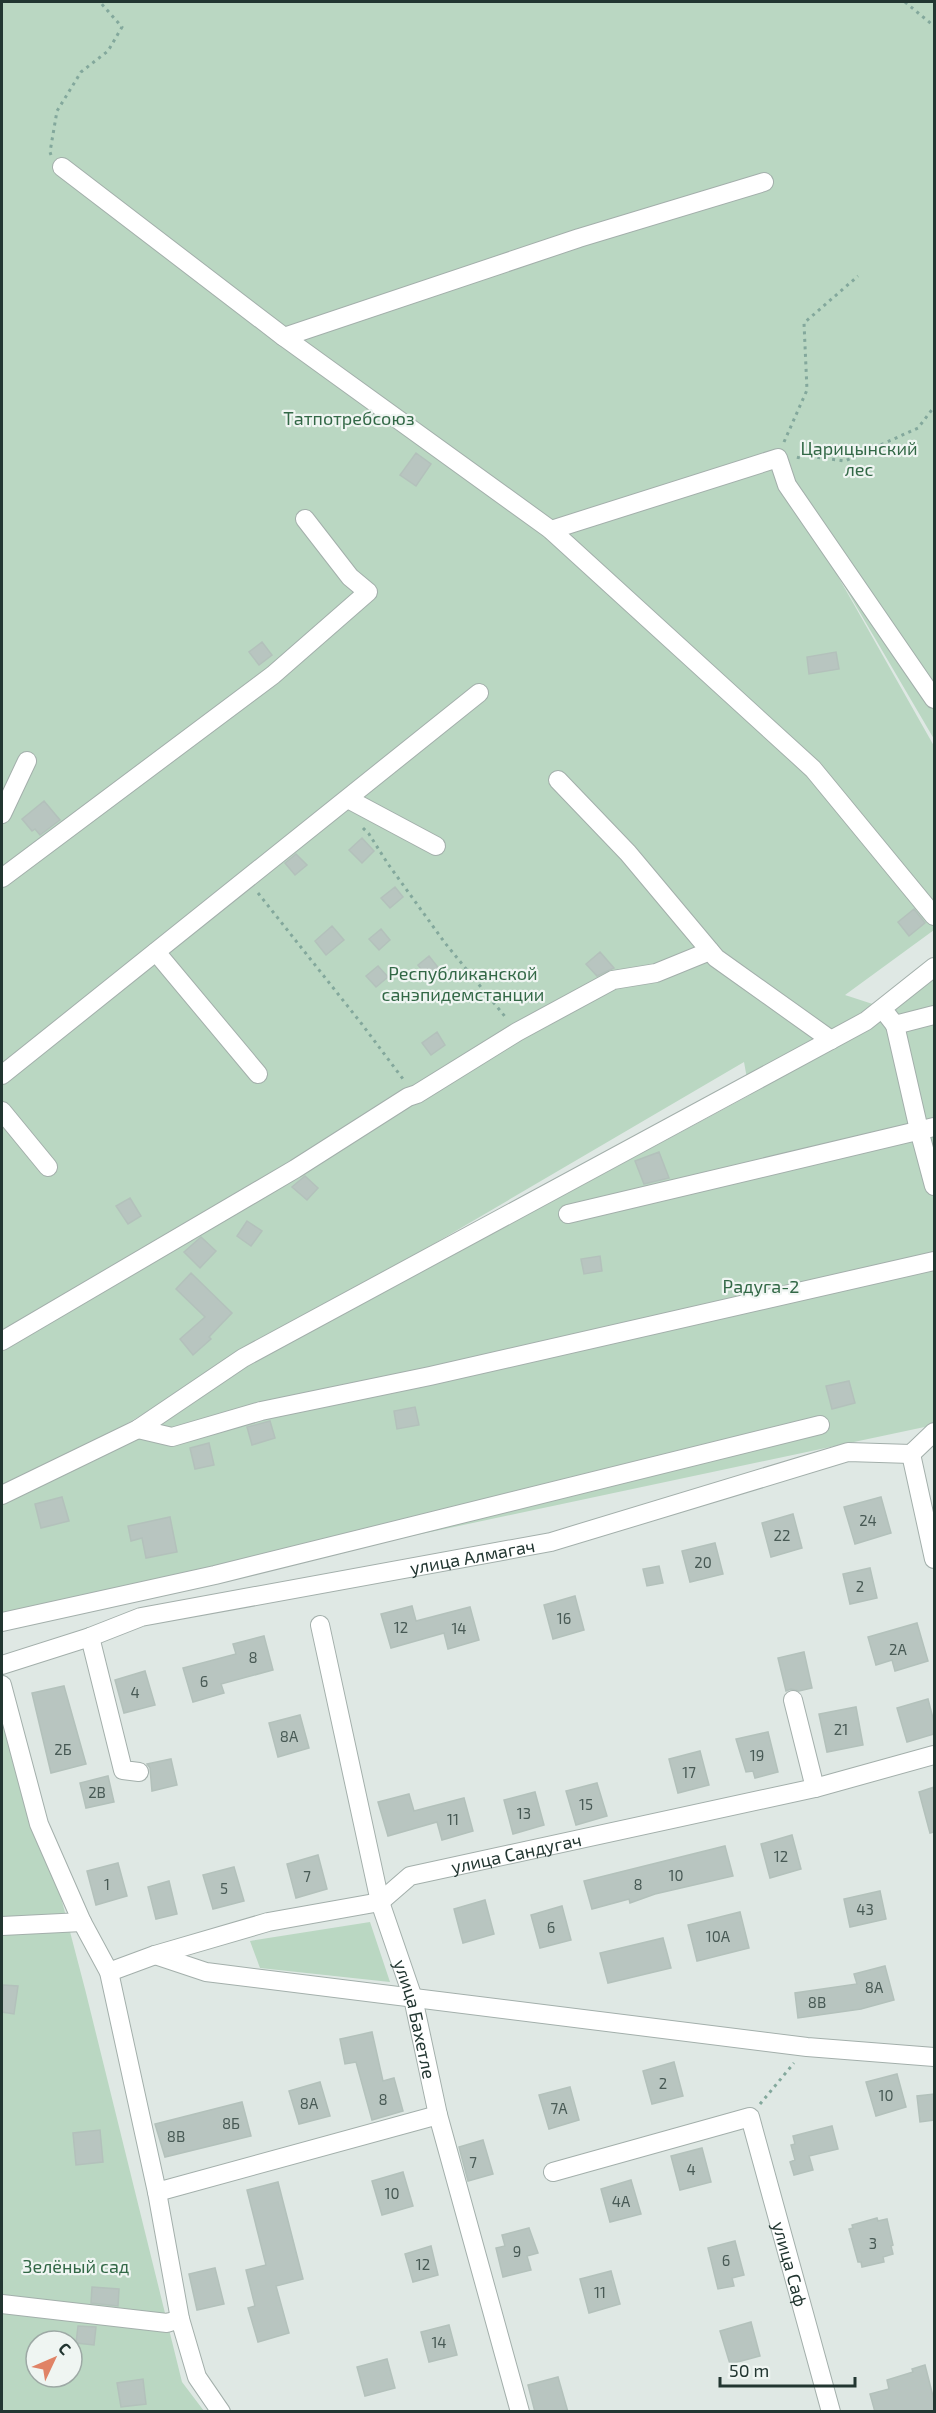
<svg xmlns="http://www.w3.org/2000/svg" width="936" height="2413" viewBox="0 0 936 2413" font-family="'Exo 2',sans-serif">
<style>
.green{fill:#bad7c2;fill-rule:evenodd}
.building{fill:#b8c5c0;stroke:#b3c1bb;stroke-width:1.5}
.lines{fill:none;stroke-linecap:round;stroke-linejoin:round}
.minor-casing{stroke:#a3afab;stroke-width:20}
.path{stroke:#83a89c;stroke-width:3;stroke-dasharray:3 4.5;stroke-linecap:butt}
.minor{stroke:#fff;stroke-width:18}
.labels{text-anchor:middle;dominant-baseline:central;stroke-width:4.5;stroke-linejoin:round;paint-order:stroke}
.number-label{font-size:15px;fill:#485a55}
.park-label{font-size:18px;fill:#326846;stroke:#eff5f2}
.street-label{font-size:18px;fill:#223631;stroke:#eff5f2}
</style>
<rect width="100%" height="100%" fill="#dfe8e4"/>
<path class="green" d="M 2,2 L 934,2 L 934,739 L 822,548 L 934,746 L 934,930 L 845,995 L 888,1009 L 934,974 L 934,1425 L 2,1623 ZM 744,1062 L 750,1095 L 42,1475 L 41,1474 Z
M 2,1672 L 85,1989 L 182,2382 L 204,2411 L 2,2411 ZM 36,2341 L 72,2341 L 72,2377 L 36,2377 Z
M 370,1922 L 390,1982 L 260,1968 L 250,1941 Z"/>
<path class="building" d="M 416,453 L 431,464 L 416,486 L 400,475 Z
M 262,642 L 272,655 L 259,665 L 249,652 Z
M 836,652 L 839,669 L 809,674 L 807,657 Z
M 44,801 L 60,820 L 40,835 L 35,829 L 32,831 L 22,819 Z
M 362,838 L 374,851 L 362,863 L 349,850 Z
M 296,854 L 307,865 L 295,875 L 285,863 Z
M 395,887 L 403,897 L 390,908 L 381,898 Z
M 914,909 L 925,923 L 909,936 L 898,922 Z
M 332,926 L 344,940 L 326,955 L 315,941 Z
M 381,929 L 390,940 L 379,950 L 369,939 Z
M 600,952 L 614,968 L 597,976 L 586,964 Z
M 429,956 L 440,970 L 429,979 L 418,965 Z
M 378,966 L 388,977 L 376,987 L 366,976 Z
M 437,1032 L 445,1045 L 431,1055 L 422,1043 Z
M 659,1152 L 669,1178 L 644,1184 L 635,1161 Z
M 305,1176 L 318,1188 L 307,1200 L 292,1187 Z
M 130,1198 L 141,1216 L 128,1224 L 116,1206 Z
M 247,1221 L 262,1231 L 251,1246 L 237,1236 Z
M 201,1237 L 216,1251 L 200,1268 L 184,1252 Z
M 600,1256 L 602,1271 L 584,1274 L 581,1259 Z
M 191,1273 L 232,1313 L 209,1337 L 211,1339 L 193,1355 L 180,1339 L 205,1317 L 176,1289 Z
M 849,1381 L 855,1403 L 832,1409 L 826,1386 Z
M 415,1407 L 419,1425 L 397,1429 L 394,1411 Z
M 270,1421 L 275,1438 L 252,1445 L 247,1427 Z
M 209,1443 L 214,1465 L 195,1469 L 190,1448 Z
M 62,1497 L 69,1521 L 41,1528 L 35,1504 Z
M 881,1497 L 891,1533 L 855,1544 L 844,1507 Z
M 793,1514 L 802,1548 L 771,1557 L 762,1523 Z
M 170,1517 L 177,1552 L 146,1558 L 142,1538 L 131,1541 L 128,1526 Z
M 715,1543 L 723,1574 L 690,1582 L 682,1551 Z
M 659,1566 L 663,1583 L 647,1586 L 643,1569 Z
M 870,1568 L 877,1598 L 850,1604 L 843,1574 Z
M 575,1596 L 584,1630 L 553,1639 L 544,1605 Z
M 412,1606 L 416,1621 L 470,1607 L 479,1640 L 448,1649 L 444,1633 L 391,1648 L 381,1614 Z
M 917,1623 L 928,1661 L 895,1671 L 892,1660 L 876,1665 L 868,1637 Z
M 264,1636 L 273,1670 L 221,1684 L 224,1693 L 193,1702 L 183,1668 L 236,1654 L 233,1644 Z
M 804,1652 L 812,1688 L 799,1691 L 791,1689 L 786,1691 L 778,1658 Z
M 145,1671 L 155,1705 L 124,1713 L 115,1680 Z
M 64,1686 L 86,1764 L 51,1773 L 32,1693 Z
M 928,1699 L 934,1722 L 934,1734 L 907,1742 L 897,1708 Z
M 856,1707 L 863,1745 L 827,1752 L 819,1714 Z
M 300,1715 L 309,1748 L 278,1757 L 269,1723 Z
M 768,1732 L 778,1772 L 755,1778 L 753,1771 L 746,1772 L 736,1739 Z
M 700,1751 L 709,1785 L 678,1793 L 669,1759 Z
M 171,1759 L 177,1785 L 152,1791 L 150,1768 L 147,1764 Z
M 108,1776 L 114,1802 L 86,1808 L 80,1783 Z
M 597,1783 L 607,1816 L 576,1825 L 566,1791 Z
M 934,1787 L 934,1832 L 930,1833 L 919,1792 Z
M 535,1792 L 544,1825 L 513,1834 L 504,1800 Z
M 409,1794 L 414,1811 L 464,1798 L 473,1831 L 442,1840 L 437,1822 L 388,1836 L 378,1802 Z
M 792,1835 L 801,1869 L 770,1878 L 761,1844 Z
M 725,1846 L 733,1876 L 655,1894 L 630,1903 L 629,1899 L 592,1909 L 584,1881 Z
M 318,1855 L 327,1889 L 296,1898 L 287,1864 Z
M 118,1863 L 127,1896 L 96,1905 L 87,1871 Z
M 234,1867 L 244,1901 L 213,1909 L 203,1875 Z
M 169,1881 L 177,1914 L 156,1919 L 148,1887 Z
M 880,1891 L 886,1919 L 850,1927 L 844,1899 Z
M 485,1900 L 494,1934 L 463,1943 L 454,1909 Z
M 562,1906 L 571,1940 L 540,1948 L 531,1915 Z
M 740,1912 L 749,1948 L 697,1961 L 688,1925 Z
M 663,1938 L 671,1968 L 608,1983 L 600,1953 Z
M 885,1966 L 894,2000 L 861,2009 L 798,2018 L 795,1993 L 857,1984 L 854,1974 Z
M 3,1985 L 18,1986 L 14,2014 L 2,2012 Z
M 372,2032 L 383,2081 L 394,2078 L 403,2111 L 372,2120 L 356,2062 L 345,2064 L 340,2039 Z
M 674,2062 L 683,2096 L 652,2104 L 643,2071 Z
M 897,2074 L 906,2107 L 876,2116 L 866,2082 Z
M 320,2082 L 330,2116 L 299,2124 L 289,2091 Z
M 570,2087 L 579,2120 L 549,2129 L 539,2095 Z
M 934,2094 L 934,2120 L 920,2122 L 917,2096 Z
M 242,2102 L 251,2136 L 165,2157 L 155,2124 Z
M 832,2126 L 838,2149 L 809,2156 L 813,2170 L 794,2175 L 790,2162 L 795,2160 L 791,2145 L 795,2144 L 793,2136 Z
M 100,2130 L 103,2162 L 76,2165 L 73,2133 Z
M 483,2140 L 493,2174 L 468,2181 L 459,2147 Z
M 702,2148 L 711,2182 L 680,2190 L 671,2156 Z
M 403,2172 L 413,2206 L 382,2215 L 372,2181 Z
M 631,2180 L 641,2214 L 610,2222 L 601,2189 Z
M 278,2182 L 303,2279 L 276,2286 L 289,2333 L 258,2342 L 248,2308 L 255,2306 L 246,2270 L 266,2265 L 247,2190 Z
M 877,2218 L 878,2221 L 887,2219 L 893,2245 L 891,2246 L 893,2254 L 883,2257 L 884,2262 L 862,2267 L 861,2262 L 858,2262 L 849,2229 L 853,2228 L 852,2225 Z
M 529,2228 L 538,2253 L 527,2256 L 531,2270 L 503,2277 L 496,2248 L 505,2246 L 502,2235 Z
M 735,2241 L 744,2275 L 732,2278 L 734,2286 L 718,2289 L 708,2248 Z
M 431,2246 L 438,2275 L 413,2282 L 405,2254 Z
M 215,2268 L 224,2304 L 197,2310 L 189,2274 Z
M 611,2271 L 620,2304 L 589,2313 L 580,2279 Z
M 92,2287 L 119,2289 L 118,2306 L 91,2303 Z
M 751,2322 L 760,2356 L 730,2364 L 720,2331 Z
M 449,2325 L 457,2355 L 429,2362 L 421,2332 Z
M 78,2326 L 96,2327 L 94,2345 L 76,2343 Z
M 387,2359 L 395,2388 L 365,2396 L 357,2367 Z
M 925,2365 L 934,2400 L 934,2412 L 875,2412 L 870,2394 L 889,2389 L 887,2380 L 913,2372 L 912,2369 Z
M 558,2377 L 568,2412 L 535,2412 L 528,2385 Z
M 143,2379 L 146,2404 L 121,2407 L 117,2383 Z"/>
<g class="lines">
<defs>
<g id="minor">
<path d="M 62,167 L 284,337 L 551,530 L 813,769 L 934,916"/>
<path d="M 284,337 L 579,238 L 764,182"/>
<path d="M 551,530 L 778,458 L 787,485 L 934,699"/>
<path d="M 558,780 L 628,853 L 716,958 L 831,1040"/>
<path d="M 348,799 L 436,846"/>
<path d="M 2,814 L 27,761"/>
<path d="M 2,878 L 273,675 L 368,592 L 350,577 L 305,519"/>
<path d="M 156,952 L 258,1074"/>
<path d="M 888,1016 L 895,1025 L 934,1015"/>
<path d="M 895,1025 L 919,1130 L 934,1186"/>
<path d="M 2,1075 L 479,693"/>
<path d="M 2,1111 L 48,1167"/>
<path d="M 568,1214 L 934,1127"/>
<path d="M 2,1341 L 295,1169 L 408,1097 L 417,1094 L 517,1032 L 613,980 L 656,973 L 710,951"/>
<path d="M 138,1429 L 172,1437 L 261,1411 L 430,1376 L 934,1261"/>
<path d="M 911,1454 L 934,1559"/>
<path d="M 2,1495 L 138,1429 L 243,1358 L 866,1021 L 934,967"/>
<path d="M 2,1622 L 215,1575 L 820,1425"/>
<path id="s1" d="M 320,1625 L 380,1902 L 413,1998 L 438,2115 L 520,2412"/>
<path d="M 90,1637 L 123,1770 L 139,1772"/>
<path id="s2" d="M 2,1665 L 90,1637 L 141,1617 L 551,1542 L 848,1452 L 911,1454 L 934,1432"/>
<path d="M 2,1685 L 39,1824 L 82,1922 L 109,1972 L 157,2192 L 180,2319 L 197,2377 L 221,2412"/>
<path d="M 793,1700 L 815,1788"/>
<path d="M 2,1926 L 82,1922"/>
<path d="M 155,1955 L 206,1972 L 807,2047 L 934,2057"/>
<path id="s3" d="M 109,1972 L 155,1955 L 268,1922 L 380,1902 L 410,1876 L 815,1788 L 934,1755"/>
<path id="s4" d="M 553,2172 L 750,2117 L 831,2412"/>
<path d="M 157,2192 L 438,2115"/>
<path d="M 2,2304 L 167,2323 L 180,2319"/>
</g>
</defs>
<use href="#minor" class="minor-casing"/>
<path class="path" d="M 905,2 L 934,26
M 51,155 L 50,152 L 57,111 L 81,72 L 108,51 L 122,27 L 100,2
M 784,442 L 807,390 L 804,323 L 858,276
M 798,459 L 799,455 L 845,461 L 918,428 L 934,407
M 363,828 L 369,834 L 388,864 L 445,943 L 507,1019
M 258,893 L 361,1023 L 403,1079
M 760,2104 L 794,2063"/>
<use href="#minor" class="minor"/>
</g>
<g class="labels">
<g class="number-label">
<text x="868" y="1520">24</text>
<text x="782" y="1535">22</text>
<text x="703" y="1562">20</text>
<text x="860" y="1586">2</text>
<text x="564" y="1618">16</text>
<text x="401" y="1627">12</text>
<text x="459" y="1628">14</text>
<text x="898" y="1649">2А</text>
<text x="253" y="1657">8</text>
<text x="204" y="1681">6</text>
<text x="135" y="1692">4</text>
<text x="841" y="1729">21</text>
<text x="289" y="1736">8А</text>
<text x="63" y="1749">2Б</text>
<text x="757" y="1755">19</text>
<text x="689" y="1772">17</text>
<text x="97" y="1792">2В</text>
<text x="586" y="1804">15</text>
<text x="524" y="1813">13</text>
<text x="453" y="1819">11</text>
<text x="781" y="1856">12</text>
<text x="676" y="1875">10</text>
<text x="307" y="1876">7</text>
<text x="107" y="1884">1</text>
<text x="638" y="1884">8</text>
<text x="224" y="1888">5</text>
<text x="865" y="1909">43</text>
<text x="551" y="1927">6</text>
<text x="718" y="1936">10А</text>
<text x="874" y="1987">8А</text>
<text x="817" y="2002">8В</text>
<text x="663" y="2083">2</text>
<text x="886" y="2095">10</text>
<text x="383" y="2099">8</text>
<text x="309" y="2103">8А</text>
<text x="559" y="2108">7А</text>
<text x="231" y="2123">8Б</text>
<text x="176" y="2136">8В</text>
<text x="473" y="2162">7</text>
<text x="691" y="2169">4</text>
<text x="392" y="2193">10</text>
<text x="621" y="2201">4А</text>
<text x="873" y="2243">3</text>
<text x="517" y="2251">9</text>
<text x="726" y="2260">6</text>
<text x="423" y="2264">12</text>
<text x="600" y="2292">11</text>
<text x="439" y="2342">14</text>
</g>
<g class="park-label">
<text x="349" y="418">Татпотребсоюз</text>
<text x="859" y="448">Царицынский<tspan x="859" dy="21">лес</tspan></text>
<text x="463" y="973">Республиканской<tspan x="463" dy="21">санэпидемстанции</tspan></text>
<text x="761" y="1286">Радуга-2</text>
<text x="76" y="2266">Зелёный сад</text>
</g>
<g class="street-label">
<text stroke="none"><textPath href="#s2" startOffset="484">улица Алмагач</textPath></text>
<text stroke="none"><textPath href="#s3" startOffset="429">улица Сандугач</textPath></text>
<text stroke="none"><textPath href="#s1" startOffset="406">улица Бахетле</textPath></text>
<text stroke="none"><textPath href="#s4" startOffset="357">улица Саф</textPath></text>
</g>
</g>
<rect width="936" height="2413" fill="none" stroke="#223631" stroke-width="6"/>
<g transform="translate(54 2359) rotate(46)"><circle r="28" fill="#eff5f2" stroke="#9da9a5" stroke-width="1.5"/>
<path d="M0-4.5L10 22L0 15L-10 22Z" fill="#e08366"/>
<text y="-9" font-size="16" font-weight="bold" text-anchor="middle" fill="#223631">С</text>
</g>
<path d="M720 2377v9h135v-9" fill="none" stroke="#223631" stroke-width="3"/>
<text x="729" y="2377" font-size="18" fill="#223631" stroke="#eff5f2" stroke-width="4.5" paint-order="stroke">50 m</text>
</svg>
